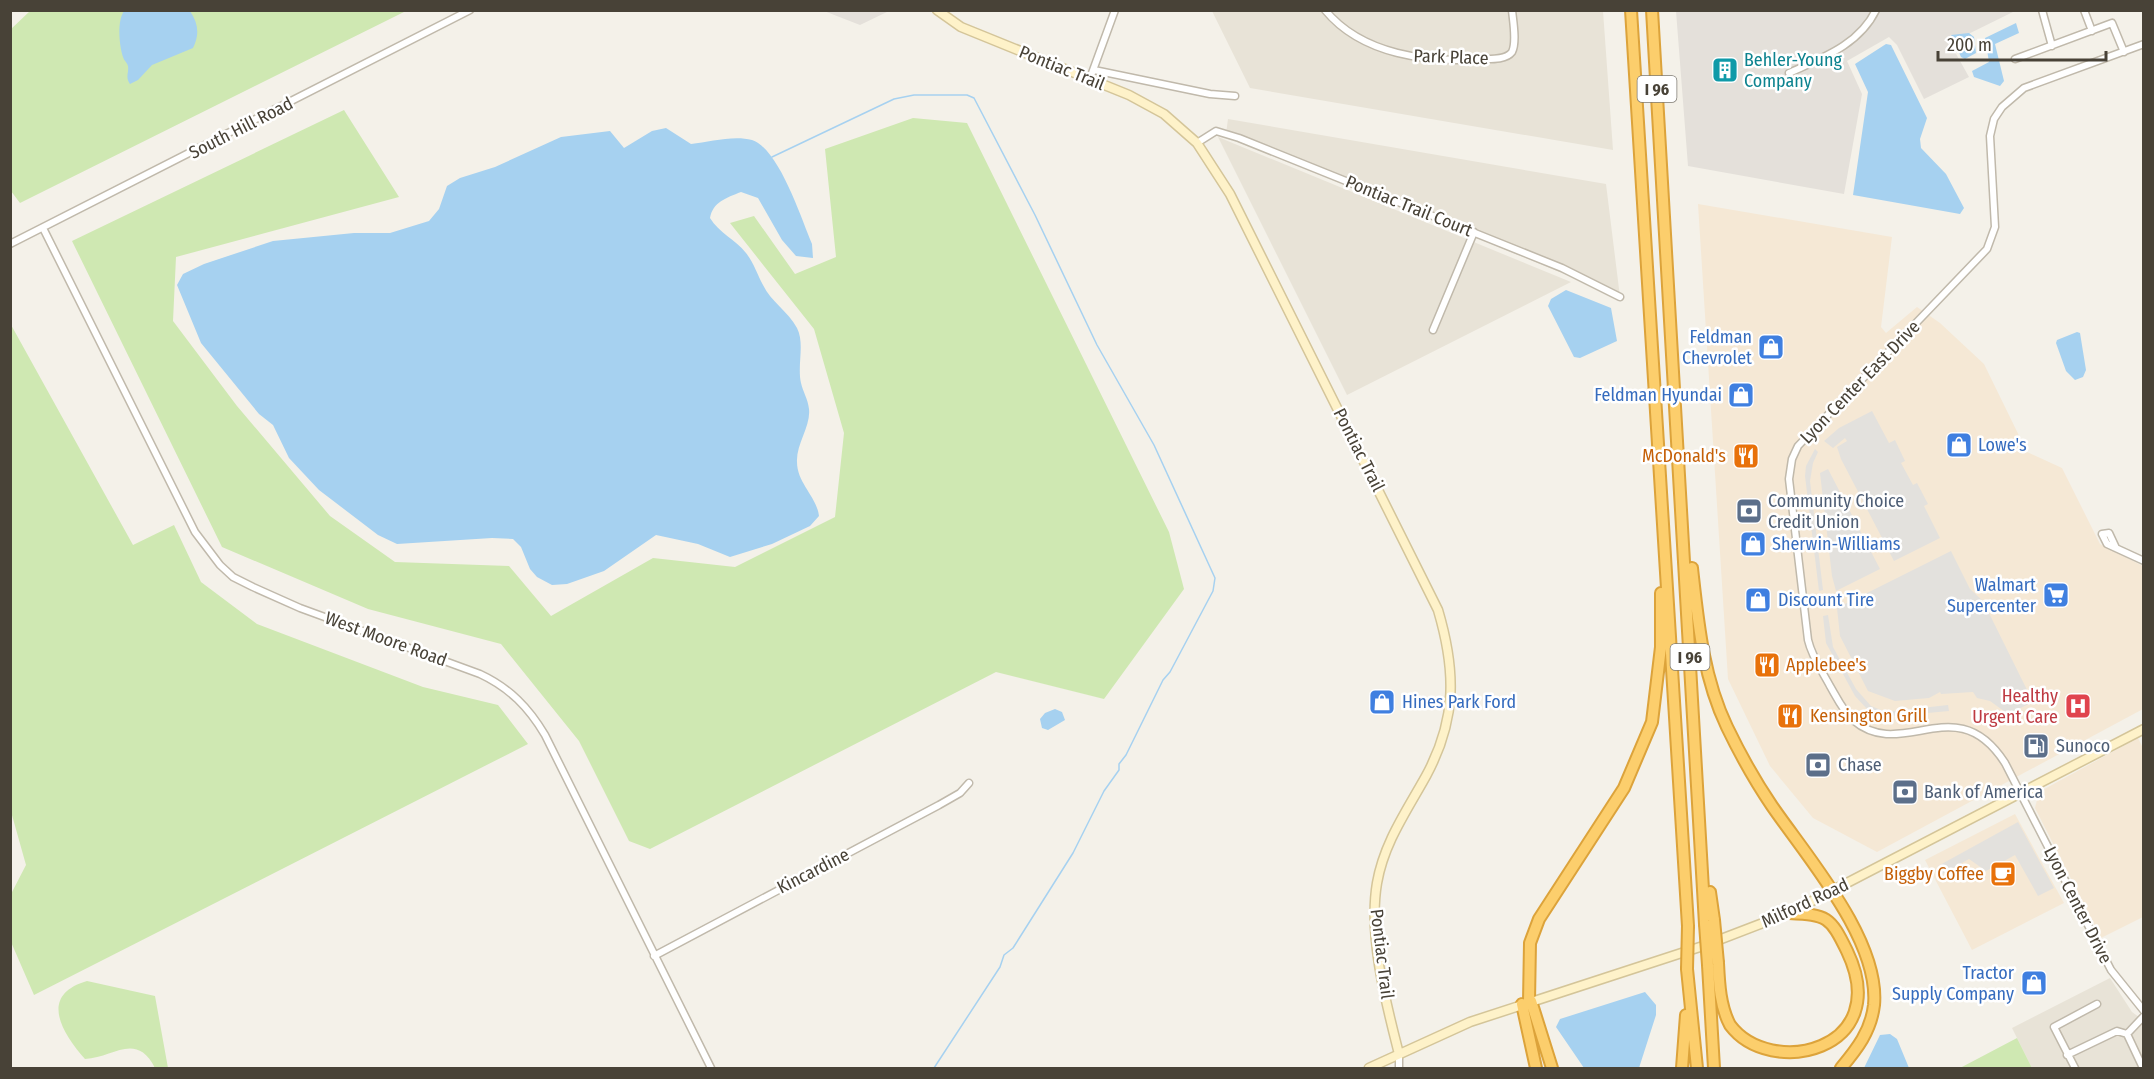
<svg xmlns="http://www.w3.org/2000/svg" width="2154" height="1079" viewBox="0 0 2154 1079" font-family="'Fira Sans Condensed',sans-serif">
<style>
.residential{fill:#e8e3d7}
.commercial{fill:#f5e8d5}
.industrial{fill:#e4e0da}
.green{fill:#cfe8b2}
.parking{fill:#e3e1dd}
.water{fill:#a6d1f0}
.lines{fill:none;stroke-linecap:round;stroke-linejoin:round}
.stream{stroke:#a6d1f0;stroke-width:1.5}
.street-casing{stroke:#c0b9ab;stroke-width:9}
.secondary-casing{stroke:#d4c599;stroke-width:11}
.highway-casing{stroke:#dca33b;stroke-width:14}
.street{stroke:#fff;stroke-width:6}
.secondary{stroke:#fef2c9;stroke-width:8}
.highway{stroke:#fcce6c;stroke-width:10}
.highway-bridge-casing{stroke:#dca33b;stroke-width:14;stroke-linecap:butt}
.highway-bridge{stroke:#fcce6c;stroke-width:10}
.labels{text-anchor:middle;dominant-baseline:central;stroke-width:5;stroke-linejoin:round;paint-order:stroke}
.shield{fill:#fff;stroke:#7f7b73;stroke-width:1.5}
.shield-label{font-size:16px;font-weight:bold;fill:#484237}
.street-label{font-size:18px;fill:#484237;stroke:#fff}
.culture-label{font-size:18px;fill:#0d838f;stroke:#fff;text-anchor:start}
.shop-label{font-size:18px;fill:#366cbe;stroke:#fff;text-anchor:end}
.food-label{font-size:18px;fill:#c56008;stroke:#fff;text-anchor:end}
.service-label{font-size:18px;fill:#4e5e75;stroke:#fff;text-anchor:start}
.health-label{font-size:18px;fill:#be3a42;stroke:#fff;text-anchor:end}
</style>
<rect width="100%" height="100%" fill="#f4f1e9"/>
<path class="residential" d="M 1212,11 L 1603,11 L 1613,150 L 1250,88 Z
M 1228,119 L 1606,184 L 1620,297 L 1226,134 Z
M 1218,137 L 1571,282 L 1347,395 Z
M 2110,978 L 2132,1012 L 2143,1020 L 2143,1068 L 2032,1068 L 2012,1028 Z"/>
<path class="commercial" d="M 1698,204 L 1892,237 L 1881,327 L 1886,333 L 1917,307 L 1940,323 L 1984,364 L 2027,452 L 2062,468 L 2100,544 L 2143,566 L 2143,709 L 1877,852 L 1813,818 L 1770,766 L 1728,679 Z
M 2138,738 L 2144,750 L 2143,917 L 2101,938 L 2035,808 L 2039,792 Z
M 2015,814 L 2064,903 L 1972,950 L 1925,860 Z"/>
<path class="industrial" d="M 824,11 L 889,11 L 860,25 Z
M 1676,11 L 2015,11 L 1950,43 L 1969,77 L 1924,99 L 1897,45 L 1889,37 L 1847,61 L 1862,94 L 1844,194 L 1688,166 Z"/>
<path class="green" d="M 30,11 L 406,11 L 20,203 L 11,191 L 10,30 Z
M 344,110 L 399,197 L 176,257 L 173,321 L 237,406 L 330,516 L 395,562 L 509,566 L 551,616 L 653,558 L 735,567 L 835,517 L 844,433 L 814,329 L 730,223 L 754,216 L 795,274 L 836,257 L 825,149 L 913,118 L 967,123 L 1169,532 L 1184,589 L 1104,699 L 996,672 L 650,849 L 629,841 L 579,741 L 501,644 L 368,609 L 222,547 L 72,241 Z
M 10,323 L 133,545 L 174,525 L 201,582 L 257,624 L 423,687 L 498,705 L 528,744 L 34,995 L 11,942 L 11,894 L 26,865 L 10,808 Z
M 87,981 L 155,996 L 168,1068 L 155,1068 C 136,1031 113,1058 85,1059 C 61,1032 39,995 87,981 Z
M 2017,1038 L 2032,1068 L 1960,1068 Z"/>
<path class="parking" d="M 1872,411 L 1889,443 L 1895,440 L 1905,461 L 1901,463 L 1913,485 L 1917,483 L 1928,504 L 1924,506 L 1940,538 L 1894,561 L 1841,459 L 1837,447 L 1847,441 L 1845,438 L 1833,448 L 1824,441 L 1839,428 Z
M 1815,449 L 1818,452 L 1813,463 L 1810,481 L 1823,590 L 1819,591 L 1805,476 L 1806,466 Z
M 1828,469 L 1880,569 L 1836,591 L 1832,576 L 1820,473 Z
M 1951,551 L 1970,589 L 1983,601 L 2033,702 L 2008,714 L 1990,701 L 1977,698 L 1973,692 L 1941,694 L 1940,692 L 1929,698 L 1895,701 L 1868,691 L 1840,636 L 1837,608 Z
M 1828,615 L 1833,647 L 1856,689 L 1871,706 L 1886,712 L 1948,705 L 1949,711 L 1895,716 L 1876,714 L 1868,710 L 1855,696 L 1826,643 L 1823,616 Z
M 2018,822 L 2054,888 L 2038,896 L 2015,855 L 1986,871 L 1969,859 L 1942,874 L 1938,866 Z"/>
<path class="water" d="M 124,11 L 190,11 C 198,23 200,34 193,48 L 152,65 L 138,80 L 130,84 C 125,77 129,73 128,66 C 127,62 124,61 123,57 C 119,45 117,21 124,11 Z
M 2016,23 L 2019,33 L 1995,44 L 2004,81 L 2000,86 L 1974,77 L 1972,71 L 1989,62 L 1985,38 Z
M 1969,33 L 1974,37 L 1976,53 L 1965,59 L 1961,57 L 1951,35 Z
M 1886,44 L 1891,45 L 1927,118 L 1920,139 L 1921,148 L 1946,174 L 1964,208 L 1960,214 L 1853,195 L 1868,92 L 1855,64 Z
M 666,128 L 691,144 C 710,142 733,135 752,140 C 779,149 801,218 812,244 L 813,258 L 796,256 L 782,240 L 758,198 L 741,192 C 726,198 713,202 710,218 C 719,233 735,239 746,253 C 754,263 757,274 763,285 C 771,302 788,311 797,328 C 805,344 797,365 801,383 C 803,392 808,399 809,409 C 811,426 796,444 797,462 C 797,483 817,497 819,516 L 810,526 L 772,544 L 730,557 L 698,544 L 656,535 L 604,571 L 567,584 L 552,585 L 537,577 L 530,569 L 521,547 L 513,539 L 492,538 L 397,544 L 378,535 L 319,490 L 289,458 L 273,425 L 259,414 L 201,343 L 177,285 L 183,274 L 204,264 L 273,241 L 354,233 L 390,233 L 429,221 L 439,209 L 447,186 L 460,178 L 495,167 L 561,137 L 610,131 L 624,148 L 652,131 Z
M 1566,290 L 1611,308 L 1617,341 L 1580,358 L 1574,357 L 1548,306 L 1551,299 Z
M 2077,332 L 2080,333 L 2086,370 L 2083,377 L 2075,380 L 2066,371 L 2056,343 L 2057,340 Z
M 1055,709 L 1062,712 L 1065,720 L 1048,730 L 1042,728 L 1040,719 L 1045,713 Z
M 1645,992 L 1656,1005 L 1656,1015 L 1639,1068 L 1584,1068 L 1556,1027 L 1560,1019 Z
M 1890,1034 L 1897,1039 L 1909,1068 L 1864,1068 L 1880,1035 Z"/>
<g class="lines">
<path class="stream" d="M 772,157 L 894,99 L 914,95 L 967,95 L 974,98 L 1035,215 L 1097,345 L 1154,445 L 1215,578 L 1213,591 L 1170,672 L 1163,680 L 1126,755 L 1119,764 L 1119,770 L 1104,791 L 1073,853 L 1013,948 L 1004,955 L 1000,967 L 934,1068"/>
<defs>
<path id="street" d="M 1325,10 C 1362,55 1428,63 1482,59 C 1491,59 1506,60 1512,52 C 1517,42 1513,21 1512,10
M 2042,10 L 2052,46
M 2084,10 L 2092,31
M 2144,44 L 2024,88 L 2002,107 L 1994,119 L 1990,136 L 1995,227 L 1987,249 L 1798,446 L 1792,459 L 1789,479 L 1808,640 C 1812,657 1822,671 1830,686 C 1837,698 1843,711 1853,720 C 1903,763 1956,687 2005,763 L 2111,970 L 2144,1011
M 2015,59 L 2112,23 L 2124,52
M 1094,70 L 1210,94 L 1235,96
M 1092,73 L 1115,10
M 1789,73 C 1822,58 1859,45 1876,10
M 1197,143 L 1216,131 L 1239,138 L 1562,268 L 1620,297
M 43,228 L 195,532 L 220,565 L 233,577 L 253,587 L 300,608 L 480,674 C 510,688 529,708 545,735 L 711,1068
M 10,244 L 470,10
M 1433,330 L 1474,232
M 2116,548 L 2109,533 L 2102,534 L 2107,544 L 2144,561
M 654,956 L 939,805 L 960,793 L 969,783
M 2127,1034 L 2144,1016
M 1399,1054 L 1399,1068
M 2067,1055 L 2117,1031 L 2127,1034 L 2143,1068
M 2075,1068 L 2054,1027 L 2097,1004"/>
<path id="secondary" d="M 937,10 L 961,27 L 1129,95 L 1164,114 L 1197,143 L 1230,194 L 1438,610 C 1456,671 1457,719 1426,776 C 1406,812 1384,843 1377,883 C 1368,936 1386,1003 1399,1054
M 1369,1068 L 1470,1022 L 1703,946 L 1789,913 L 2144,729"/>
<path id="highway" d="M 1631,10 L 1688,926
M 1652,10 L 1705,924
M 1692,568 C 1698,622 1703,677 1727,727 C 1740,754 1755,781 1772,806 C 1807,857 1880,940 1874,1005 C 1871,1031 1857,1049 1841,1068
M 1710,892 L 1714,920
M 1718,963 C 1719,984 1720,1006 1730,1025 C 1770,1079 1895,1051 1847,951 C 1830,916 1827,915 1789,913
M 1708,965 L 1714,1068
M 1687,969 L 1697,1068
M 1529,1001 L 1530,943 L 1539,919 L 1624,788 L 1652,722 L 1661,647 L 1661,593
M 1531,1001 L 1552,1068
M 1522,1004 L 1536,1068
M 1682,1068 L 1686,1015"/>
</defs>
<use href="#street" class="street-casing"/>
<use href="#secondary" class="secondary-casing"/>
<use href="#highway" class="highway-casing"/>
<use href="#street" class="street"/>
<use href="#secondary" class="secondary"/>
<use href="#highway" class="highway"/>
<defs>
<path id="highway-bridge" d="M 1714,920 L 1718,963
M 1705,924 L 1708,965
M 1687,969 L 1688,926"/>
</defs>
<use href="#highway-bridge" class="highway-bridge-casing"/>
<use href="#highway-bridge" class="highway-bridge"/>
</g>
<defs>
<symbol id="building-square" viewBox="-11 -11 22 22"><rect x="-9" y="-9" width="18" height="18" rx="4" fill="#0f9aa8" stroke="#fff"/><path d="M-4-6H4V6H1V3H-1V6H-4ZM-2.5-4.3h1.7v1.8h-1.7ZM.8-4.3h1.7v1.8H.8ZM-2.5-1h1.7V.8h-1.7ZM.8-1h1.7V.8H.8Z" fill="#fff"/></symbol>
<symbol id="shop-square" viewBox="-11 -11 22 22"><rect x="-9" y="-9" width="18" height="18" rx="4" fill="#3f7fe0" stroke="#fff"/><path d="M-5-2.5h2.3a2.7 3.5 0 0 1 5.4 0H5L5.5 6h-11ZM-1.5-2.5h3a1.5 2.3 0 0 0-3 0Z" fill="#fff"/></symbol>
<symbol id="restaurant-square" viewBox="-11 -11 22 22"><rect x="-9" y="-9" width="18" height="18" rx="4" fill="#e8710a" stroke="#fff"/><path d="M-5-6h1v4h1v-4h1v4h1v-4h1v5L-1.5 .5V6h-2V.5L-5-1ZM5-6V6H3V1.5H1.5Q1.5-4 5-6Z" fill="#fff"/></symbol>
<symbol id="bank-square" viewBox="-11 -11 22 22"><rect x="-9" y="-9" width="18" height="18" rx="4" fill="#5c6f8a" stroke="#fff"/><path d="M-6-4H6V4H-6ZM0-2.3a2.3 2.3 0 1 0 0 4.6a2.3 2.3 0 1 0 0-4.6Z" fill="#fff"/></symbol>
<symbol id="supermarket-square" viewBox="-11 -11 22 22"><rect x="-9" y="-9" width="18" height="18" rx="4" fill="#3f7fe0" stroke="#fff"/><path d="M-6-5.5h2.5l.6 2H6L4.5 2H-2.5L-4.4-4H-6ZM-1.5 3.2a1.3 1.3 0 1 0 .1 0ZM3 3.2a1.3 1.3 0 1 0 .1 0Z" fill="#fff"/></symbol>
<symbol id="hospital-square" viewBox="-11 -11 22 22"><rect x="-9" y="-9" width="18" height="18" rx="4" fill="#e0444e" stroke="#fff"/><path d="M-5-5h3v3.5h4V-5h3V5h-3V1.5h-4V5h-3Z" fill="#fff"/></symbol>
<symbol id="fuel-square" viewBox="-11 -11 22 22"><rect x="-9" y="-9" width="18" height="18" rx="4" fill="#5c6f8a" stroke="#fff"/><path d="M-5.5-6h7V0h2V4h1.3V-2.5L3-4.5l.8-.8L6-3V5H2.5V1h-1V6h-7ZM-4.2-4.7v3.2H.2V-4.7Z" fill="#fff"/></symbol>
<symbol id="cafe-square" viewBox="-11 -11 22 22"><rect x="-9" y="-9" width="18" height="18" rx="4" fill="#e8710a" stroke="#fff"/><path d="M-5.5-4.5H6V0H3Q3 3.5 0 3.5H-2.5Q-5.5 3.5-5.5 0ZM3-3.2v2h1.7v-2ZM-6 4.5H4V6H-6Z" fill="#fff"/></symbol>
</defs>
<g fill-rule="evenodd">
<use href="#building-square" x="1710" y="55" width="30" height="30"/>
<use href="#shop-square" x="1756" y="332" width="30" height="30"/>
<use href="#shop-square" x="1726" y="380" width="30" height="30"/>
<use href="#shop-square" x="1944" y="430" width="30" height="30"/>
<use href="#restaurant-square" x="1731" y="441" width="30" height="30"/>
<use href="#bank-square" x="1734" y="496" width="30" height="30"/>
<use href="#shop-square" x="1738" y="529" width="30" height="30"/>
<use href="#supermarket-square" x="2041" y="580" width="30" height="30"/>
<use href="#shop-square" x="1743" y="585" width="30" height="30"/>
<use href="#restaurant-square" x="1752" y="650" width="30" height="30"/>
<use href="#shop-square" x="1367" y="687" width="30" height="30"/>
<use href="#hospital-square" x="2063" y="691" width="30" height="30"/>
<use href="#restaurant-square" x="1775" y="701" width="30" height="30"/>
<use href="#fuel-square" x="2021" y="731" width="30" height="30"/>
<use href="#bank-square" x="1803" y="750" width="30" height="30"/>
<use href="#bank-square" x="1890" y="777" width="30" height="30"/>
<use href="#cafe-square" x="1988" y="859" width="30" height="30"/>
<use href="#shop-square" x="2019" y="968" width="30" height="30"/>
</g>
<g class="labels">
<g class="shield">
<rect x="1637.5" y="76" width="39" height="26" rx="4.5"/>
<rect x="1670.5" y="644" width="39" height="26" rx="4.5"/>
</g>
<g class="shield-label">
<text x="1657" y="89">I 96</text>
<text x="1690" y="657">I 96</text>
</g>
<g class="street-label">
<text transform="translate(1451 57) rotate(2)">Park Place</text>
<text transform="translate(1062 68) rotate(22)">Pontiac Trail</text>
<text transform="translate(241 128) rotate(-27)">South Hill Road</text>
<text transform="translate(1409 206) rotate(22)">Pontiac Trail Court</text>
<text transform="translate(1860 382) rotate(-46)">Lyon Center East Drive</text>
<text transform="translate(1359 450) rotate(63)">Pontiac Trail</text>
<text transform="translate(386 639) rotate(20)">West Moore Road</text>
<text transform="translate(813 871) rotate(-27)">Kincardine</text>
<text transform="translate(1805 903) rotate(-25)">Milford Road</text>
<text transform="translate(2078 905) rotate(63)">Lyon Center Drive</text>
<text transform="translate(1382 954) rotate(83)">Pontiac Trail</text>
</g>
<g class="culture-label">
<text x="1744" y="60">Behler-Young<tspan x="1744" dy="21">Company</tspan></text>
</g>
<g class="shop-label">
<text x="1752" y="337">Feldman<tspan x="1752" dy="21">Chevrolet</tspan></text>
<text x="1722" y="395">Feldman Hyundai</text>
<text x="1978" y="445" text-anchor="start">Lowe's</text>
<text x="1772" y="544" text-anchor="start">Sherwin-Williams</text>
<text x="2036" y="585">Walmart<tspan x="2036" dy="21">Supercenter</tspan></text>
<text x="1778" y="600" text-anchor="start">Discount Tire</text>
<text x="1402" y="702" text-anchor="start">Hines Park Ford</text>
<text x="2014" y="973">Tractor<tspan x="2014" dy="21">Supply Company</tspan></text>
</g>
<g class="food-label">
<text x="1726" y="456">McDonald's</text>
<text x="1786" y="665" text-anchor="start">Applebee's</text>
<text x="1810" y="716" text-anchor="start">Kensington Grill</text>
<text x="1984" y="874">Biggby Coffee</text>
</g>
<g class="service-label">
<text x="1768" y="501">Community Choice<tspan x="1768" dy="21">Credit Union</tspan></text>
<text x="2056" y="746">Sunoco</text>
<text x="1838" y="765">Chase</text>
<text x="1924" y="792">Bank of America</text>
</g>
<g class="health-label">
<text x="2058" y="696">Healthy<tspan x="2058" dy="21">Urgent Care</tspan></text>
</g>
</g>
<rect width="2154" height="1079" fill="none" stroke="#484237" stroke-width="24"/>
<path d="M1938 51v9h168v-9" fill="none" stroke="#484237" stroke-width="3"/>
<text x="1947" y="51" font-size="18" fill="#484237" stroke="#ffffff" stroke-width="4.5" paint-order="stroke">200 m</text>
</svg>
